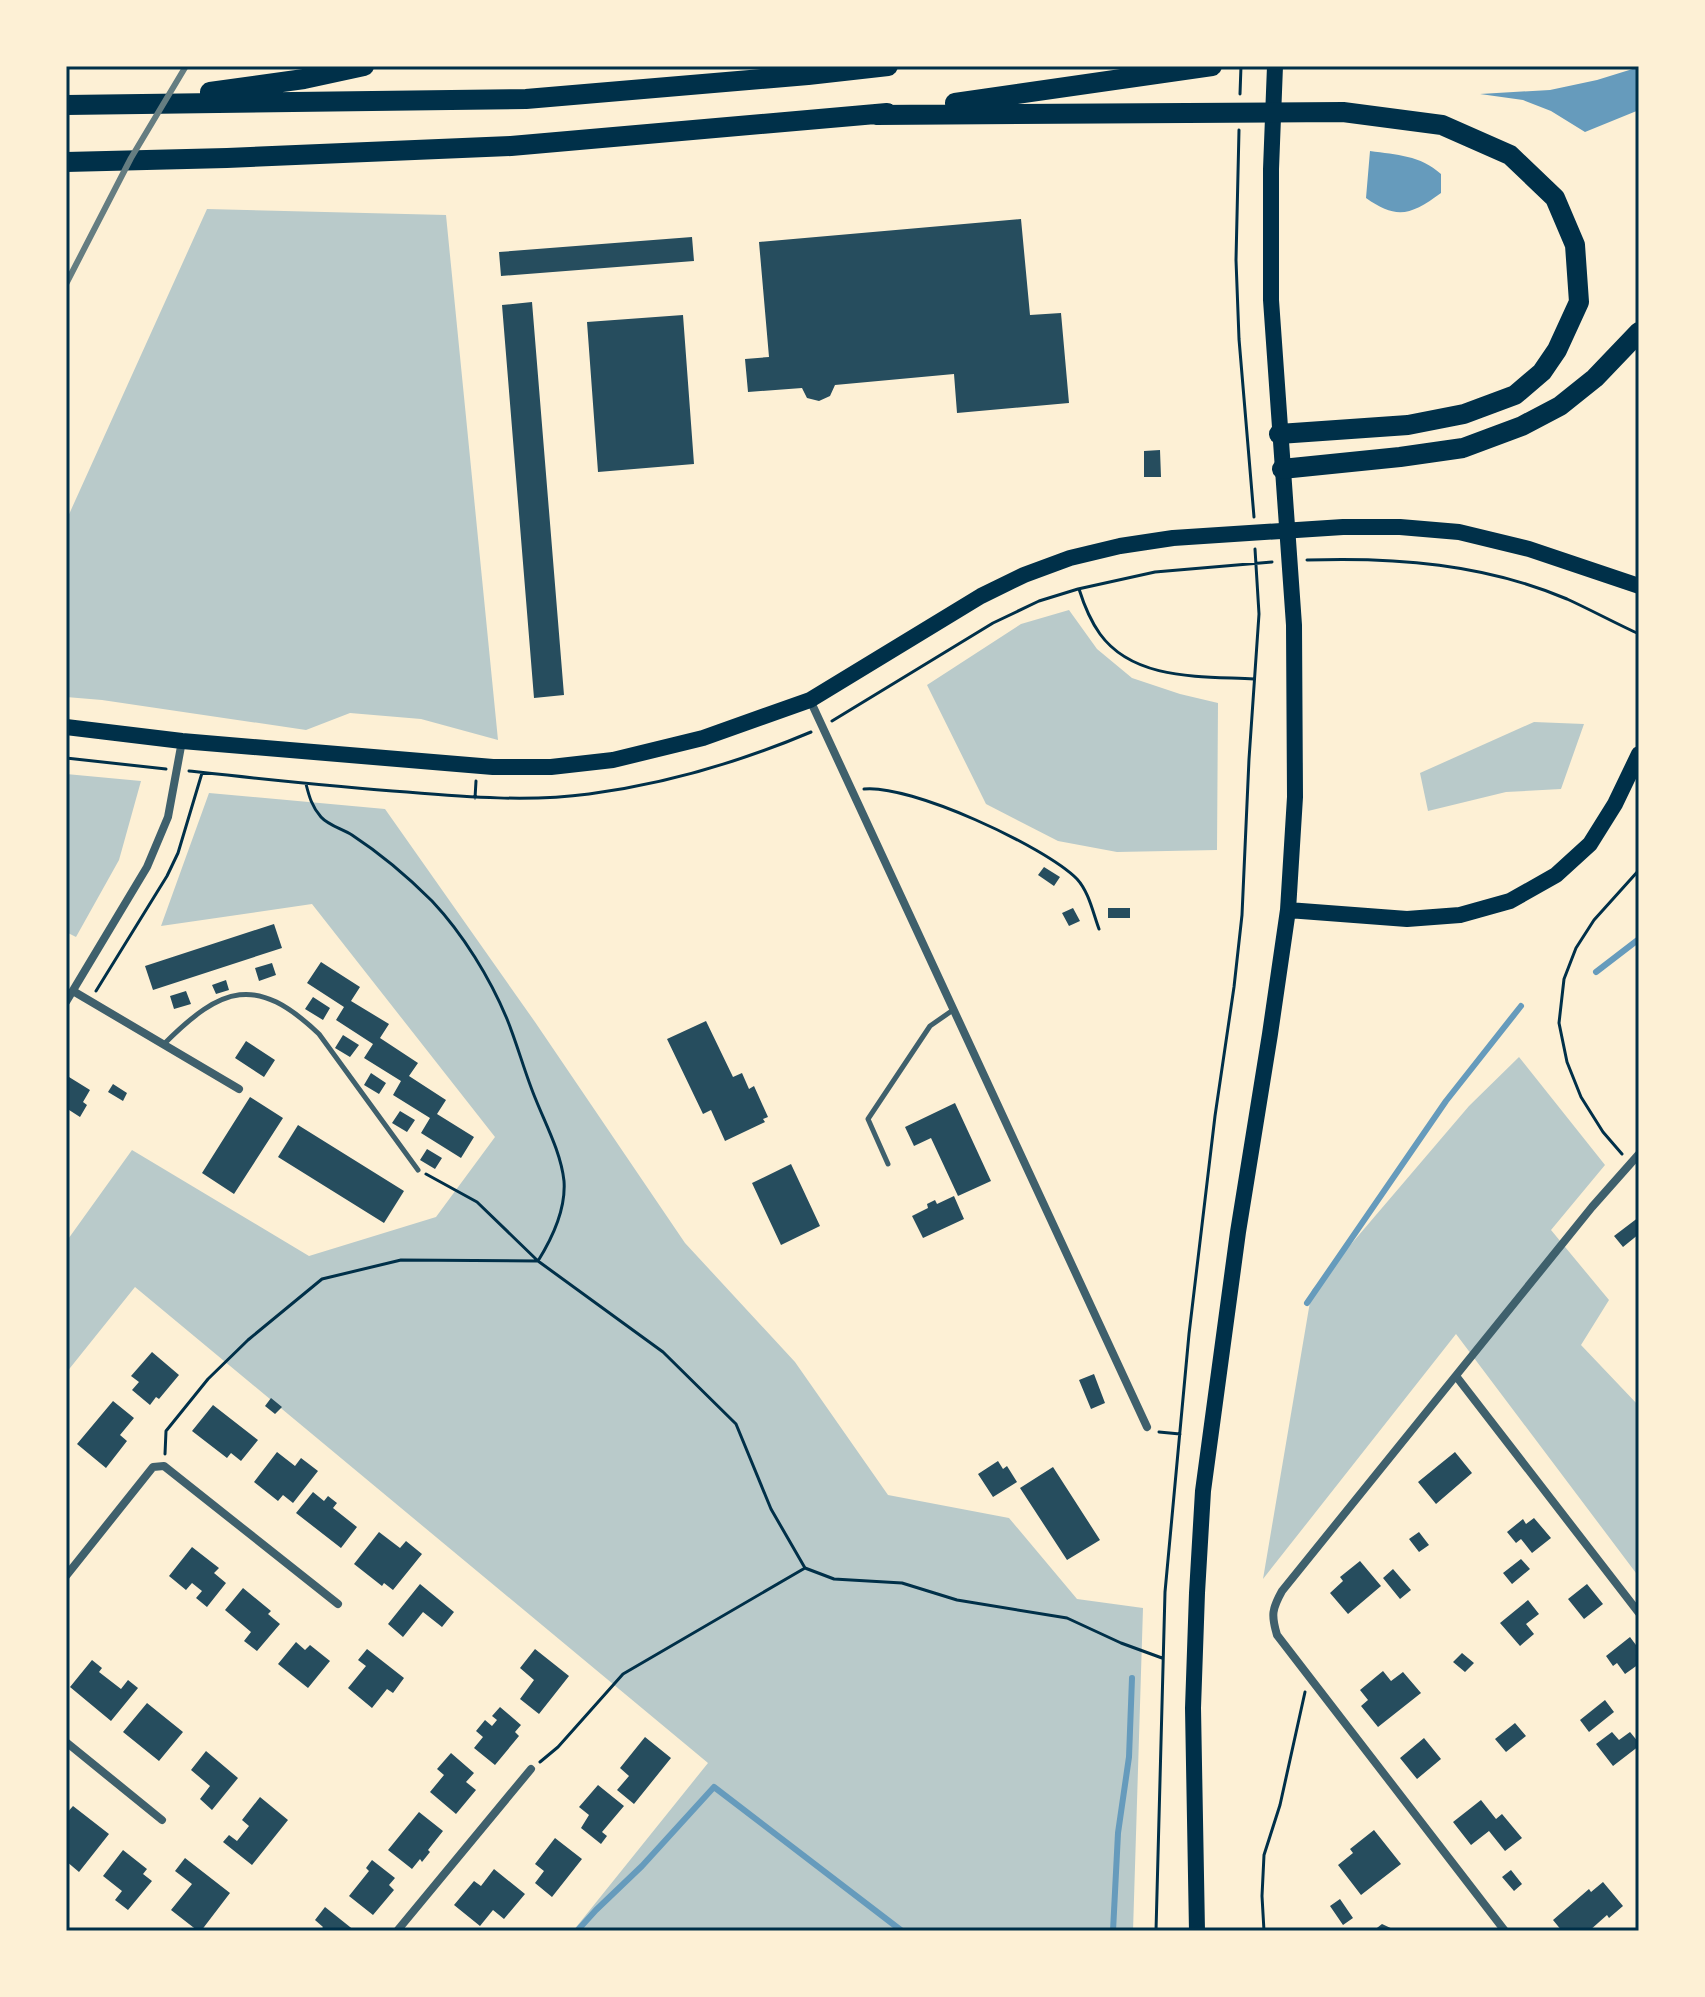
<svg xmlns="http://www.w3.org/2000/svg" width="1705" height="1997" viewBox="0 0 1705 1997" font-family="'Work Sans',sans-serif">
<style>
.green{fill:#b9caca}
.water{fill:#669bbc}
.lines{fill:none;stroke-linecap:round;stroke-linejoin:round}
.stream{stroke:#669bbc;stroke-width:6}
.building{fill:#264d5e}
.path{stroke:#003049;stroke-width:3}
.service{stroke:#3f606c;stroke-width:5}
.minor{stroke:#3f606c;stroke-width:8}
.secondary{stroke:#003049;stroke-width:16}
.primary{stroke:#003049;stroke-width:16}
.motorway{stroke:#003049;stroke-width:20}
.rail{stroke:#657d81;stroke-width:6}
.neatline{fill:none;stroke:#003049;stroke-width:3}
</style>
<rect width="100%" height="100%" fill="#fdf0d5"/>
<path class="green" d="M 207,209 L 446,215 L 498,740 L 421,719 L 350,713 L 306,730 L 102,700 L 66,697 L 66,521 Z
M 1069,610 L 1097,649 L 1132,678 L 1180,694 L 1218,703 L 1217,850 L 1117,852 L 1058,841 L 986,804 L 927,685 L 1021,624 Z
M 1534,722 L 1584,724 L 1561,789 L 1506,792 L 1428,811 L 1420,773 Z
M 66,774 L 141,781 L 119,860 L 76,937 L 66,932 Z
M 209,793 L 385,809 L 535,1022 L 685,1243 L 795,1362 L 888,1495 L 1009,1518 L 1077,1599 L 1143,1608 L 1133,1931 L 573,1931 L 708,1763 L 135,1287 L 66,1373 L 66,1242 L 132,1150 L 309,1256 L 436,1217 L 495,1137 L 312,904 L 161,926 Z
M 1519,1057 L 1605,1165 L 1551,1230 L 1609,1300 L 1581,1345 L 1639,1406 L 1639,1577 L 1456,1334 L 1263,1579 L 1312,1290 L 1469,1106 Z"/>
<path class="water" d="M 1639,67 L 1639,110 L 1585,132 L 1551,111 L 1523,100 L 1480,94 L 1550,90 L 1597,80 Z
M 1370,151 C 1397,155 1420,155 1441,174 L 1441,193 C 1411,215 1397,220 1366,198 Z"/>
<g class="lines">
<path class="stream" d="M 1596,972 L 1639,939
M 1307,1303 L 1446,1101 L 1521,1006
M 577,1931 L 596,1910 L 642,1866 L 714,1787 L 902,1931
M 1113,1931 L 1118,1833 L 1129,1757 L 1132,1678"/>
</g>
<path class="building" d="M 1021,219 L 1030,315 L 1061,313 L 1069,403 L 957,413 L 954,374 L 835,385 L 830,396 L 819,401 L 807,398 L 802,388 L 748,392 L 745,359 L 769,357 L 759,242 Z
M 692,237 L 694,261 L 501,276 L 499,252 Z
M 532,302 L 564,695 L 534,698 L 502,305 Z
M 683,315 L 694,464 L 598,472 L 587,322 Z
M 1160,450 L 1161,477 L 1144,477 L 1144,451 Z
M 1044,867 L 1060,877 L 1054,886 L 1038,875 Z
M 1073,908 L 1080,921 L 1069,926 L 1062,913 Z
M 1108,908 L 1130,908 L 1130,918 L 1108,918 Z
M 274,924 L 282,948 L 153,990 L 145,966 Z
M 321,962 L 360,987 L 351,1001 L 389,1024 L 380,1038 L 418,1063 L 409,1076 L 446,1100 L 437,1114 L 474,1137 L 461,1158 L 421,1133 L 430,1118 L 393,1095 L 401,1081 L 364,1058 L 373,1044 L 336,1020 L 344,1007 L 307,983 Z
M 272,963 L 276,975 L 259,981 L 255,968 Z
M 226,980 L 229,990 L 216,994 L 212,985 Z
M 186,991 L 191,1004 L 174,1009 L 170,996 Z
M 313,997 L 330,1008 L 323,1020 L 305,1009 Z
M 706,1021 L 733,1077 L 742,1073 L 749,1089 L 754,1086 L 768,1117 L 763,1119 L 765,1122 L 725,1141 L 711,1110 L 703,1114 L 667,1039 Z
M 343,1035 L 359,1045 L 350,1057 L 335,1048 Z
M 246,1041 L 275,1060 L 264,1077 L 235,1058 Z
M 371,1073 L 386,1083 L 379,1094 L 364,1085 Z
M 69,1077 L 90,1090 L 83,1102 L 87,1105 L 80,1117 L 66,1108 L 66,1082 Z
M 113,1084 L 127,1093 L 123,1101 L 108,1092 Z
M 250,1097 L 283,1118 L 234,1194 L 202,1173 Z
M 955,1103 L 991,1181 L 958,1196 L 931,1138 L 914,1146 L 905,1127 Z
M 400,1111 L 415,1120 L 407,1132 L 392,1123 Z
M 298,1125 L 404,1191 L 384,1223 L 278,1157 Z
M 427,1149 L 442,1158 L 435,1169 L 420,1160 Z
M 791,1164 L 820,1226 L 781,1245 L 752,1183 Z
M 954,1196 L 964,1219 L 923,1238 L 912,1216 L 928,1208 L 927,1204 L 935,1200 L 937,1204 Z
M 1639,1217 L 1639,1234 L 1623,1247 L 1614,1236 Z
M 152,1352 L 179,1375 L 159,1399 L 156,1397 L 150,1405 L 132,1390 L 139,1382 L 131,1376 Z
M 1094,1374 L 1105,1403 L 1091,1409 L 1079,1380 Z
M 271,1398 L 282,1407 L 275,1414 L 265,1406 Z
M 113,1401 L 134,1418 L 120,1435 L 127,1441 L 106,1468 L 77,1444 Z
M 213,1405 L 258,1440 L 241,1461 L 231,1453 L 227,1458 L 192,1431 Z
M 277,1452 L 295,1466 L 301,1458 L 318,1471 L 293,1503 L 283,1495 L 278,1501 L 254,1482 Z
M 1455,1452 L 1472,1473 L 1436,1504 L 1418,1482 Z
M 998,1461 L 1003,1469 L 1007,1466 L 1017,1482 L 993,1497 L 978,1474 Z
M 1053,1467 L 1100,1540 L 1067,1560 L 1020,1488 Z
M 313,1492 L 324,1501 L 328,1496 L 337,1503 L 333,1508 L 357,1527 L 341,1548 L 296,1513 Z
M 1534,1518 L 1551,1538 L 1532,1553 L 1521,1539 L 1516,1543 L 1507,1532 L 1523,1519 L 1526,1524 Z
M 379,1532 L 400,1548 L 406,1541 L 422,1554 L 393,1590 L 384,1583 L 382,1586 L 354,1564 Z
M 1419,1532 L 1429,1545 L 1419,1552 L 1409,1539 Z
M 192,1547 L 219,1568 L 214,1573 L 226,1583 L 207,1607 L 196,1598 L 202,1591 L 192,1583 L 186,1590 L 169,1576 Z
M 1521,1559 L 1530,1569 L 1512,1584 L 1503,1573 Z
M 1360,1561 L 1381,1586 L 1348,1614 L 1330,1593 L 1343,1581 L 1340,1577 Z
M 1393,1569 L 1411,1590 L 1400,1599 L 1383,1578 Z
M 420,1584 L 454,1612 L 442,1627 L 423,1612 L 403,1637 L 388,1624 Z
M 1587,1584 L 1603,1604 L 1584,1619 L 1568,1599 Z
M 243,1588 L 271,1611 L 268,1614 L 280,1624 L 257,1651 L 244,1641 L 251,1632 L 225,1610 Z
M 1528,1600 L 1539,1614 L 1526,1624 L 1534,1634 L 1520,1646 L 1500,1623 Z
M 1630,1637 L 1639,1649 L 1639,1664 L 1625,1674 L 1617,1663 L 1613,1666 L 1606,1656 Z
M 296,1642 L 305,1650 L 310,1645 L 330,1661 L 308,1688 L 278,1664 Z
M 367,1649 L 404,1678 L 393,1693 L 387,1689 L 372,1708 L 348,1688 L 366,1666 L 358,1660 Z
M 535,1649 L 569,1676 L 539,1714 L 520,1699 L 534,1680 L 520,1668 Z
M 1462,1653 L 1474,1663 L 1465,1672 L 1453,1662 Z
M 92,1660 L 102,1668 L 99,1672 L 121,1689 L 128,1680 L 138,1688 L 111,1721 L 70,1687 Z
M 1383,1671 L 1391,1681 L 1403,1672 L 1421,1693 L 1378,1727 L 1361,1706 L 1368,1700 L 1360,1690 Z
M 1605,1700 L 1614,1712 L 1589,1732 L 1580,1720 Z
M 147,1703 L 183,1732 L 159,1761 L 123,1732 Z
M 500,1707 L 521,1725 L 515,1732 L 519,1736 L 495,1765 L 474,1748 L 483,1737 L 476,1731 L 485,1720 L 492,1726 L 497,1720 L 492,1716 Z
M 1515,1723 L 1526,1736 L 1506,1752 L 1495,1739 Z
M 1612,1732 L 1619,1740 L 1630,1732 L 1639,1743 L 1639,1746 L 1613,1766 L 1596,1744 Z
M 645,1737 L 671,1758 L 634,1804 L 617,1790 L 629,1776 L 620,1768 Z
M 1424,1738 L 1441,1759 L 1417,1779 L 1400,1758 Z
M 206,1751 L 238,1778 L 212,1810 L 200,1799 L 210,1786 L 191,1770 Z
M 451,1753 L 474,1773 L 466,1782 L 476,1790 L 456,1814 L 430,1792 L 444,1775 L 437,1769 Z
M 598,1785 L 624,1806 L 602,1832 L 607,1836 L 601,1844 L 581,1828 L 589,1815 L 579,1807 Z
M 260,1797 L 288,1820 L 252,1865 L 223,1842 L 229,1835 L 237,1841 L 249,1826 L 242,1820 Z
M 1481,1800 L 1496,1819 L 1502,1814 L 1522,1838 L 1505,1851 L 1489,1831 L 1471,1845 L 1453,1822 Z
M 73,1806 L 109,1834 L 79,1872 L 66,1861 L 66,1854 L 69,1850 L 66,1848 L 66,1814 Z
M 419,1812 L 443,1831 L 428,1850 L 430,1852 L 422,1862 L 420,1859 L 412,1869 L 388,1850 Z
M 1374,1830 L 1401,1864 L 1361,1895 L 1338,1865 L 1353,1853 L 1350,1849 Z
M 555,1838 L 582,1859 L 552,1897 L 535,1883 L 544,1871 L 535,1864 Z
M 123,1850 L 147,1869 L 143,1874 L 152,1881 L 128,1910 L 115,1900 L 122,1891 L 103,1876 Z
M 185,1858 L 230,1893 L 201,1931 L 198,1931 L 171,1910 L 192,1884 L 175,1871 Z
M 372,1860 L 395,1878 L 389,1885 L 394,1890 L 373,1915 L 349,1896 L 369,1871 L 366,1868 Z
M 494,1869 L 525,1894 L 504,1919 L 493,1910 L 480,1926 L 454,1905 L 474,1881 L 481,1886 Z
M 1511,1870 L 1522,1884 L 1514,1891 L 1502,1877 Z
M 1603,1882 L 1623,1906 L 1609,1918 L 1607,1915 L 1589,1931 L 1571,1931 L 1568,1928 L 1562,1931 L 1553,1920 L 1589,1889 L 1591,1892 Z
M 1340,1899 L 1353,1918 L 1343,1925 L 1330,1906 Z
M 325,1907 L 355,1931 L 320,1931 L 323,1927 L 315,1920 Z
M 1382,1924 L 1397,1931 L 1373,1931 Z"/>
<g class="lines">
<path class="path" d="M 1240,94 L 1241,66
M 1239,130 L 1236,260 L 1239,339 L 1254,517
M 1307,560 C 1395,557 1485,564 1567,599 C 1591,610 1615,623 1639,634
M 1079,589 C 1084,605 1090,620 1100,634 C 1134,681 1202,676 1254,679
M 832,721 L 993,623 L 1039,601 L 1078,589 L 1155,572 L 1272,562
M 66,758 L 166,769
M 189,771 C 262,779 334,787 407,792 C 467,797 529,802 589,794 C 665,784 740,762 811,732
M 864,789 C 910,784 1044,846 1077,879 C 1089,892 1093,913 1099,929
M 475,798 L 476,781
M 96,991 L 167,876 L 178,853 L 202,773
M 1622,1154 L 1603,1132 L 1581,1097 L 1567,1062 L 1559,1023 L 1564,979 L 1576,948 L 1594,920 L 1639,870
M 426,1174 L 477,1202 L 538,1261 L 663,1352 L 736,1424 L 771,1509 L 805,1568
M 1159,1432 L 1180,1434
M 165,1454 L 166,1431 L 208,1379 L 248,1340 L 322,1279 L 401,1260 L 538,1261 C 553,1237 566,1209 564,1181 C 561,1153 546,1125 536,1100 C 525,1074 518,1046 507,1019 C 490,978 463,934 432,901 C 408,877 381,854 352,835 C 342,829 328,825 321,817 C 312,807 309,796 306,784
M 540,1762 L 558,1747 L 623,1674 L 805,1568 L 834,1579 L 902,1583 L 957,1600 L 1067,1618 L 1121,1643 L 1162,1658
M 1156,1931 L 1165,1592 L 1189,1334 L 1215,1116 L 1234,987 L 1242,915 L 1249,759 L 1259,614 L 1255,549
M 1264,1931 L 1262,1896 L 1264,1855 L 1280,1805 L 1305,1692"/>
<path class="service" d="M 164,1044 C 222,986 256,974 319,1034 L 418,1170
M 888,1164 L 868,1119 L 930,1026 L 953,1010"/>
<path class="minor" d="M 810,700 L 1147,1427
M 73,991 L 239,1089
M 66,1002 L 147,867 L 168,817 L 182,741
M 1456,1376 L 1639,1613
M 66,1576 L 153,1467 L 164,1466 L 338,1604
M 66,1742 L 162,1820
M 397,1931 L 531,1769
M 1505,1931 L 1277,1635 C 1271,1615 1272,1609 1282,1591 L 1592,1207 L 1639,1154"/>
<path class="secondary" d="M 66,727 L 182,741 L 493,767 L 551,767 L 613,760 L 703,738 L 810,700 L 981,596 L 1024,575 L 1070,558 L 1120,546 L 1173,538 L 1343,527 L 1400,527 L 1459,532 L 1529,549 L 1639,586"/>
<path class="primary" d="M 1288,910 L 1407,919 L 1460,915 L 1510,901 L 1556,875 L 1590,844 L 1615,804 L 1639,754
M 1197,1931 L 1193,1708 L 1197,1593 L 1203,1491 L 1238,1232 L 1270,1034 L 1288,910 L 1295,797 L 1294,625 L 1271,300 L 1271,169 L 1275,66"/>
<path class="motorway" d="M 210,92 L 304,79 L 364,66
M 955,103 L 1212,66
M 66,105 L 526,99 L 808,75 L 888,66
M 876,115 L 1343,112 L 1442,125 L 1510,155 L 1555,198 L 1575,245 L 1579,302 L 1557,350 L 1542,372 L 1515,395 L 1464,414 L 1408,425 L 1279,434
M 66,162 L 227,158 L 511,146 L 887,113
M 1282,469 L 1400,457 L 1463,448 L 1522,426 L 1560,406 L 1595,378 L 1639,332"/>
<path class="rail" d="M 66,284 L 131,158 L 186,66"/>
</g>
<rect width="1705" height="1997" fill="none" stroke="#fdf0d5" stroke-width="136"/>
<rect x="68" y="68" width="1569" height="1861" class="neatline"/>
</svg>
